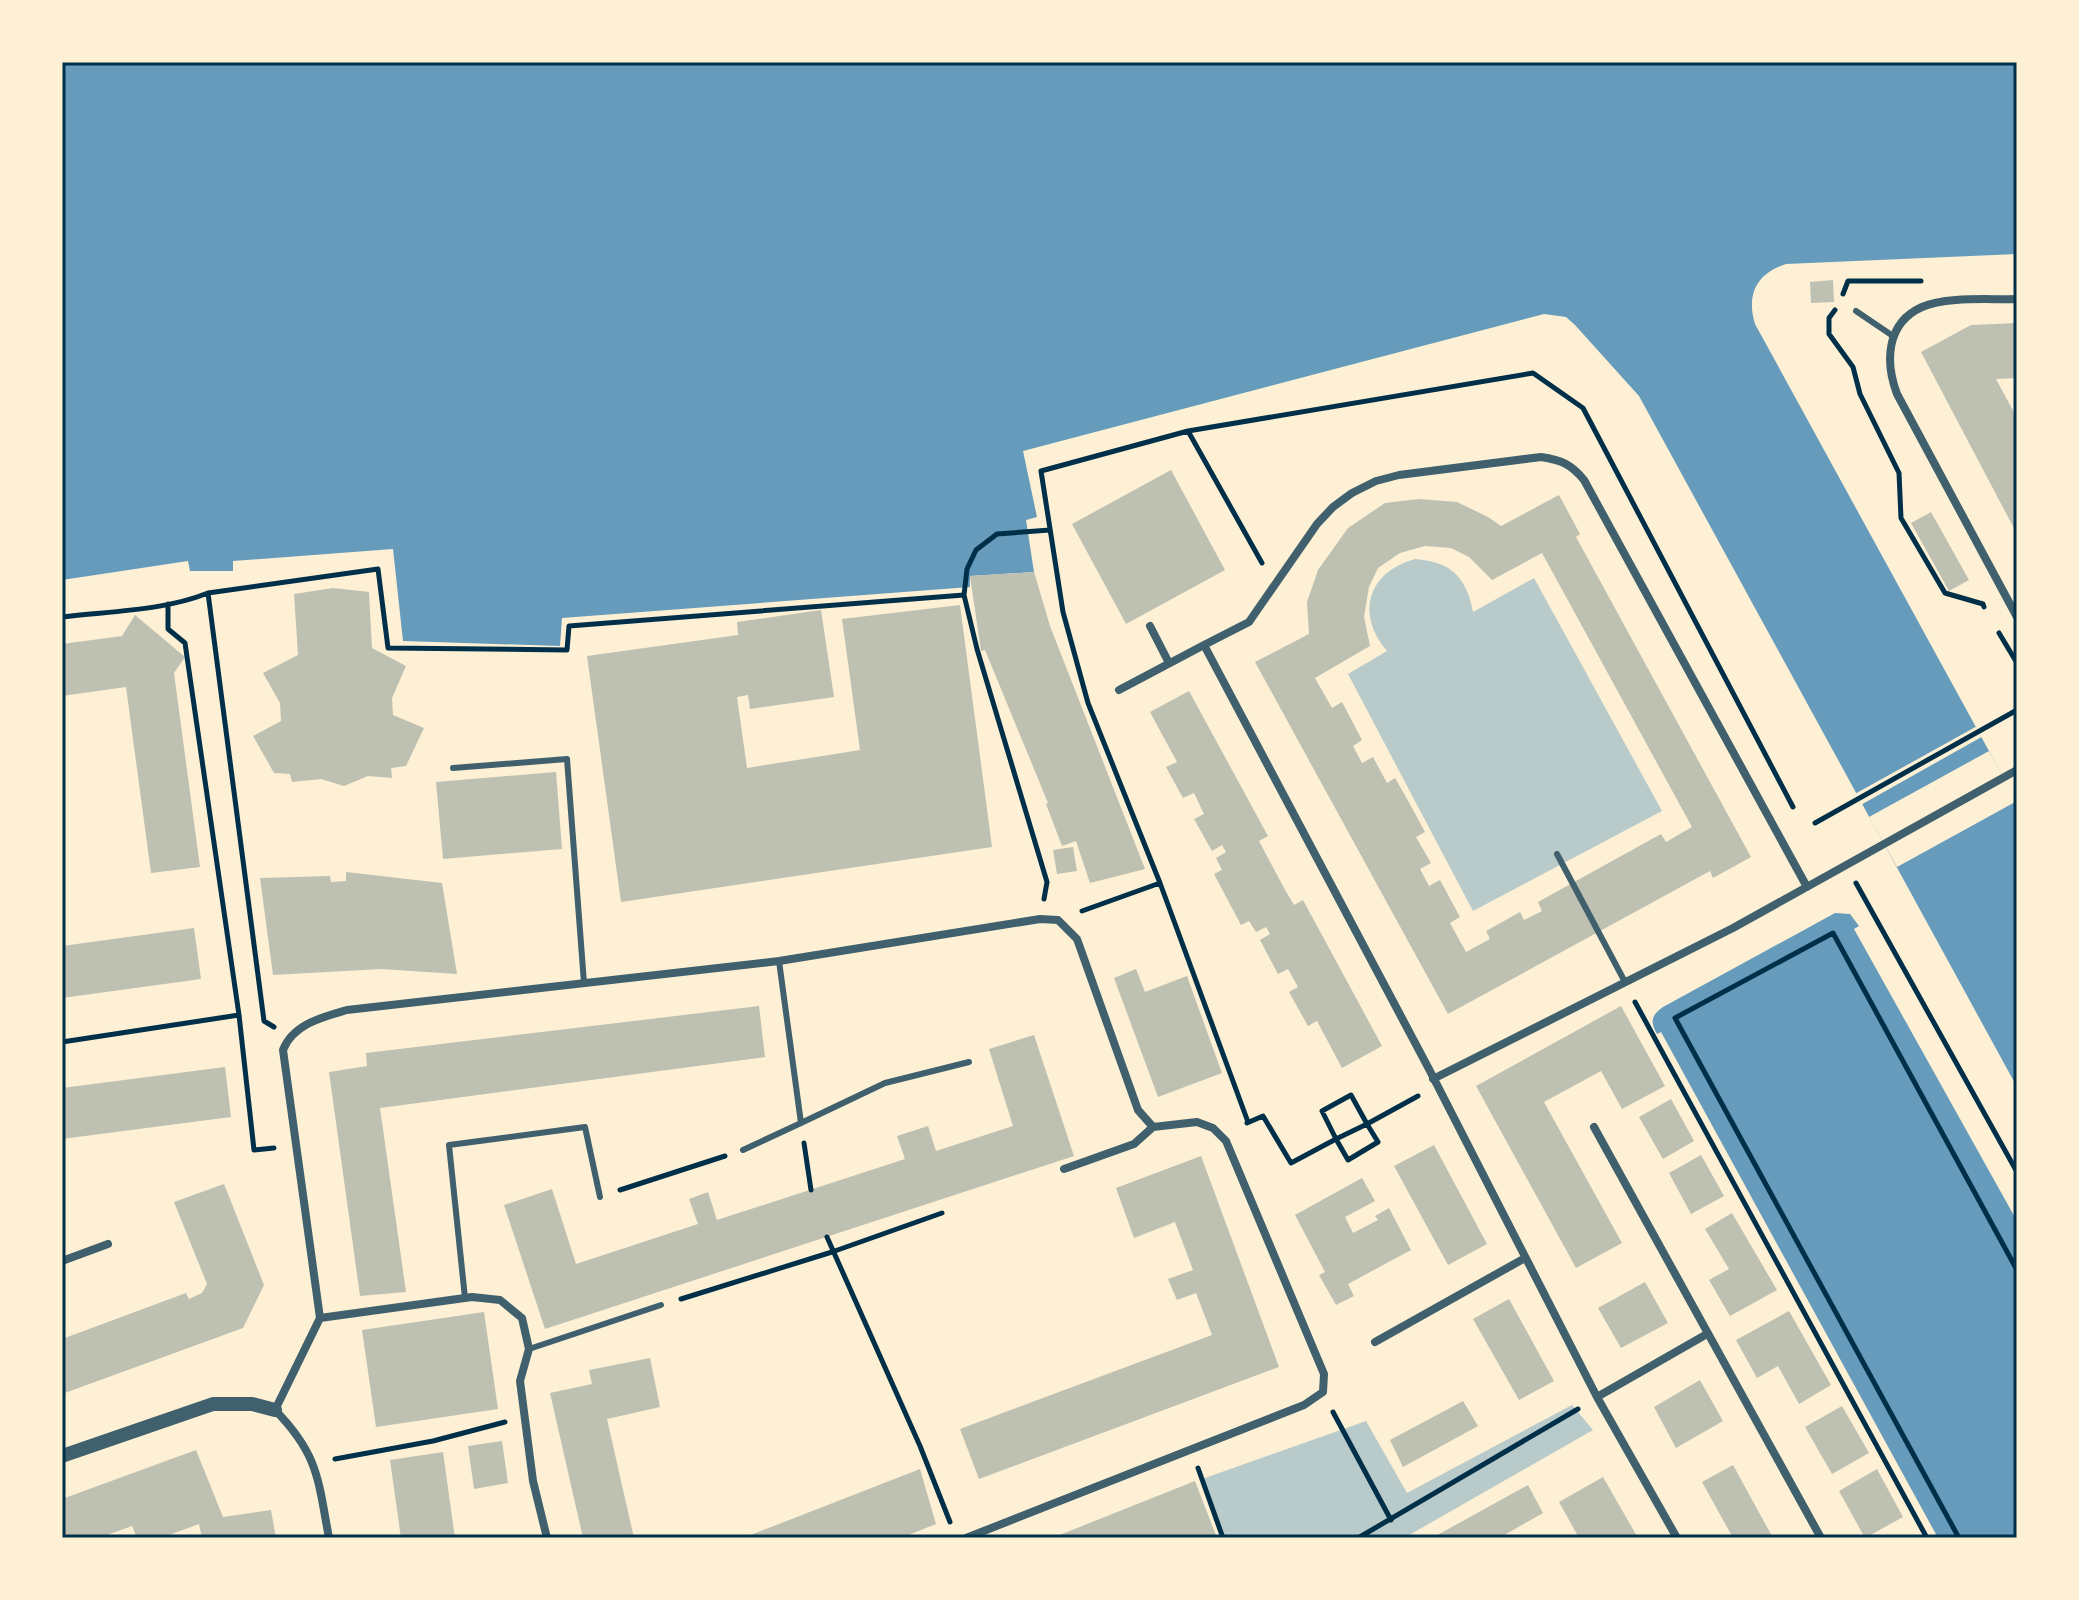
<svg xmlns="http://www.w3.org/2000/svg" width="2079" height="1600" viewBox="0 0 2079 1600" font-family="Merriweather,serif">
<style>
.green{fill:#b9caca}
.water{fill:#669bbc}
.pier{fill:#fdf0d5}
.building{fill:#bec0b2;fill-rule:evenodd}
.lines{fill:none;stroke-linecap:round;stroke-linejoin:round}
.path{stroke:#003049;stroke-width:5}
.service{stroke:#3f606c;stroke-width:6}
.minor{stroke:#3f606c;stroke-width:8}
.tertiary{stroke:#3f606c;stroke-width:14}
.neatline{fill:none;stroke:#003049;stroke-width:3}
</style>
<rect width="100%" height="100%" fill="#fdf0d5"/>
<path class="green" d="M 1415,559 C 1452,562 1466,577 1473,612 L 1534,578 L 1662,811 L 1473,911 L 1348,674 L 1387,651 C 1355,614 1368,572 1415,559 Z
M 1572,1405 L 1593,1430 L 1404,1538 L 1222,1538 L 1202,1479 L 1366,1421 L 1407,1493 Z"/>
<path class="water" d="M 62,62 L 2017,62 L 2017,254 L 1786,264 C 1757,273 1746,294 1755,324 L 2017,802 L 2017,1087 L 1639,396 L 1575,325 L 1566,317 L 1544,314 L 1023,451 L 1037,517 L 1026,520 L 1034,572 L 970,576 L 970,587 L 562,618 L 560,646 L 403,641 L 393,549 L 233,561 L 233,571 L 190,571 L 188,561 L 62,580 Z
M 1835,913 L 1850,914 L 1859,926 L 1854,929 L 2017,1221 L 2017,1538 L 1938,1538 L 1661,1032 L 1657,1034 C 1650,1022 1651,1015 1663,1007 Z"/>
<path class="pier" d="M 1979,725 L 1985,735 L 1859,806 L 1853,795 Z
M 1989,751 L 2017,801 L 1897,867 L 1869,817 Z"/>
<path class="building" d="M 1833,280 L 1834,302 L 1811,303 L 1810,282 Z
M 2017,323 L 2017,378 L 1996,379 L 2017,418 L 2017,534 L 1921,352 L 1971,325 Z
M 1171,470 L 1225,570 L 1126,624 L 1072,524 Z
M 1559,495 L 1580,534 L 1576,537 L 1751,857 L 1713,878 L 1710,871 L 1448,1014 L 1255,662 L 1309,634 L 1307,602 L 1318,570 L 1348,528 L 1385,503 L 1419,499 L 1457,502 L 1488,517 L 1501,526 ZM 1425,546 L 1451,548 L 1469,557 L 1492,580 L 1542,553 L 1692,827 L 1666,842 L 1661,834 L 1538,902 L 1542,911 L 1524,920 L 1520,912 L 1486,931 L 1490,939 L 1466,952 L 1450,923 L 1460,917 L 1440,880 L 1429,886 L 1420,869 L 1431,863 L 1416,837 L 1425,832 L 1406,797 L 1395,778 L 1387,783 L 1373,757 L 1362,763 L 1353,746 L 1362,740 L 1342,702 L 1332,708 L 1315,678 L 1370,646 L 1364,617 L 1369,587 L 1378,568 L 1400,553 Z
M 1931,512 L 1969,580 L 1949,591 L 1911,523 Z
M 1034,572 L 1050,626 L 1145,869 L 1090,883 L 1076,841 L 1062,846 L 1046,804 L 1048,803 L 985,650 L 981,651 L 970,576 Z
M 333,588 L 369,592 L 372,648 L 406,666 L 392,698 L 393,715 L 424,728 L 406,766 L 391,768 L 392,778 L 368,776 L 344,786 L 321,779 L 292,782 L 290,774 L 274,773 L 253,736 L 281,721 L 280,703 L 263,673 L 298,655 L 294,594 Z
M 960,605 L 992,847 L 621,902 L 587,656 L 738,635 L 737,622 L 821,610 L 834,697 L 750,709 L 748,695 L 737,697 L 747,768 L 860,750 L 842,619 Z
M 135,615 L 185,657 L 174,673 L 200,867 L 151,873 L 126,687 L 62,696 L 62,644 L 122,636 Z
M 1189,691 L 1268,836 L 1259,841 L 1284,888 L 1294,905 L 1303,900 L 1382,1046 L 1342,1068 L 1317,1021 L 1308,1026 L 1289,992 L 1298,987 L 1288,969 L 1278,974 L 1260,940 L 1270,934 L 1266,927 L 1256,932 L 1249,921 L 1241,925 L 1214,874 L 1222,870 L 1216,858 L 1226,852 L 1222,845 L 1212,851 L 1194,819 L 1204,814 L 1194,793 L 1183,798 L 1166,767 L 1177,762 L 1150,712 Z
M 556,772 L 562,849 L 443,859 L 436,782 Z
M 1073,847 L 1077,871 L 1057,874 L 1053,850 Z
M 346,872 L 442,883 L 457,974 L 381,969 L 273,975 L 260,878 L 330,876 L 331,882 L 346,881 Z
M 194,928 L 201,979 L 62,998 L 62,946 Z
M 1136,969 L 1145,992 L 1187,976 L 1222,1073 L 1158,1097 L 1114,978 Z
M 759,1006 L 765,1057 L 380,1108 L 406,1292 L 360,1296 L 329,1072 L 367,1066 L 366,1053 Z
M 1621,1006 L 1665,1086 L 1622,1109 L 1601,1071 L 1544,1102 L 1622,1243 L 1576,1268 L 1476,1086 Z
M 1034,1035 L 1074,1156 L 545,1329 L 504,1205 L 552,1189 L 576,1264 L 698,1224 L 689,1199 L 708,1192 L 717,1220 L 905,1159 L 897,1136 L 928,1126 L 936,1151 L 1013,1126 L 989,1049 Z
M 225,1067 L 231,1117 L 62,1139 L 62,1088 Z
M 1671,1099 L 1694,1141 L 1663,1159 L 1639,1117 Z
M 1434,1145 L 1487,1244 L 1448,1265 L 1394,1166 Z
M 1701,1155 L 1724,1196 L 1691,1214 L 1669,1173 Z
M 1201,1156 L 1279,1367 L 979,1479 L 960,1429 L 1212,1335 L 1196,1293 L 1177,1300 L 1168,1279 L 1193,1270 L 1175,1222 L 1134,1238 L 1116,1188 Z
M 1362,1178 L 1375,1201 L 1345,1217 L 1353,1233 L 1378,1220 L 1375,1216 L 1389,1208 L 1411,1250 L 1348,1284 L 1354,1296 L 1336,1305 L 1319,1275 L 1325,1272 L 1295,1215 Z
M 224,1184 L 264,1285 L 243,1328 L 62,1394 L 62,1339 L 186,1293 L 189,1299 L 202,1293 L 207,1284 L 174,1202 Z
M 1732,1213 L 1777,1290 L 1730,1316 L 1709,1280 L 1729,1269 L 1705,1229 Z
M 1645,1282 L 1668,1323 L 1621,1348 L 1598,1308 Z
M 1509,1299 L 1554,1381 L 1519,1400 L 1473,1319 Z
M 1789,1311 L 1831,1385 L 1799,1404 L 1778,1366 L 1757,1378 L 1736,1340 Z
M 484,1312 L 498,1409 L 376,1427 L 362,1330 Z
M 650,1358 L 660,1407 L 607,1419 L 634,1538 L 583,1538 L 550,1393 L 592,1384 L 589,1370 Z
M 1700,1380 L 1723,1421 L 1676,1448 L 1654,1407 Z
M 1463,1401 L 1478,1426 L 1403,1467 L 1390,1440 Z
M 1842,1406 L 1869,1453 L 1832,1474 L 1805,1427 Z
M 502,1441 L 508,1483 L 474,1489 L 468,1446 Z
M 196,1450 L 223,1517 L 271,1510 L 276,1538 L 202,1538 L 199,1524 L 161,1538 L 137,1538 L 132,1526 L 99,1538 L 62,1538 L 62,1499 Z
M 443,1452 L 455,1538 L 401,1538 L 390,1460 Z
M 1733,1465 L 1773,1538 L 1733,1538 L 1702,1482 Z
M 920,1469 L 936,1524 L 901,1538 L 743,1538 Z
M 1877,1469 L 1903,1517 L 1865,1538 L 1839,1491 Z
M 1603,1477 L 1638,1538 L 1579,1538 L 1559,1502 Z
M 1195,1481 L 1217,1538 L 1052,1538 Z
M 1528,1485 L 1543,1513 L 1499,1538 L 1432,1538 Z"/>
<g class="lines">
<path class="path" d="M 1843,294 L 1848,281 L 1921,281
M 1835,310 L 1829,318 L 1829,334 L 1853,367 L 1860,394 L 1899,473 L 1901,518 L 1945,593 L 1983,604 L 1984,607
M 1188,431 L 1262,563
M 208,593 L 264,1021 L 274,1027
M 168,604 L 168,629 L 185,643 L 239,1015 L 254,1150 L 274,1148
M 62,617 C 110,611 163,611 208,593 L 378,569 L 388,648 L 567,650 L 569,626 L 964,595
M 1999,633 L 2017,663
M 1815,823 L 2017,710
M 1856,883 L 2017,1172
M 1044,899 L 1047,882 L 977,649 L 964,595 L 967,569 L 976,550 L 997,534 L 1050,530
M 1082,911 L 1160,883
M 1635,1002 L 1927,1538
M 62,1042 L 239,1015
M 1351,1095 L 1367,1124 L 1336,1139 L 1322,1111 Z
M 1248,1122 L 1160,883 L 1088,703 L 1063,612 L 1041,471 L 1188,431 L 1533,373 L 1583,408 L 1793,807
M 1247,1123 L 1263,1116 L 1291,1163 L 1336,1139 L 1348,1160 L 1378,1142 L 1367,1124 L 1418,1096
M 804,1143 L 811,1190
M 620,1190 L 725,1156
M 827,1237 L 920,1446 L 950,1522
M 681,1299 L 832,1252 L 942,1213
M 1333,1412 L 1391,1520
M 335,1459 L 433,1441 L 505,1422
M 1198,1468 L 1223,1538
M 1358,1538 L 1578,1409
M 1959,1538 L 1675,1018 L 1833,933 L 2017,1270"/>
<path class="service" d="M 1856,311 L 1893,336
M 453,768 L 567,759 L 584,983
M 1557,854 L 1625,982
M 779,961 L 801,1123 L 885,1083 L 969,1062
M 743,1150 L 801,1123
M 465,1298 L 449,1145 L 585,1127 L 600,1197
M 529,1349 L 661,1305"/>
<path class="minor" d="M 2017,299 C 1990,300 1946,296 1922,307 C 1886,323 1885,362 1897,394 L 2017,617
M 1150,626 L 1169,663
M 1119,690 L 1204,645
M 1433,1079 L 1733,928 L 2017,770
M 1594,1127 L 1821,1538
M 62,1261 L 108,1244
M 320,1318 L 472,1297 L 500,1300 L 522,1318 L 529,1349 L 520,1381 L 533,1481 L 547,1538
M 1375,1342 L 1525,1258
M 1597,1397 L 1707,1334
M 329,1538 C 318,1480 319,1455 275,1410 L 320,1318 L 283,1050 C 293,1024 323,1017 347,1010 L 779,961 L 1040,919 L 1058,920 L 1077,939 L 1138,1110 L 1153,1127
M 966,1538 L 1304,1405 L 1323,1392 L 1324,1374 L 1226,1141 L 1213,1128 L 1197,1122 L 1153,1127 L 1134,1144 L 1064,1169
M 1677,1538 L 1597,1397 L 1430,1071 L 1204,645 L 1249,622 L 1317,524 L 1333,507 L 1352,493 L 1376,481 L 1399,475 L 1541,457 C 1561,460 1571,464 1584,480 L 1807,887"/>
<path class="tertiary" d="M 62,1456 L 213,1404 L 252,1404 L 275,1410"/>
</g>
<rect width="2079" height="1600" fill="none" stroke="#fdf0d5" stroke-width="128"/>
<rect x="64" y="64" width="1951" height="1472" class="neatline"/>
</svg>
